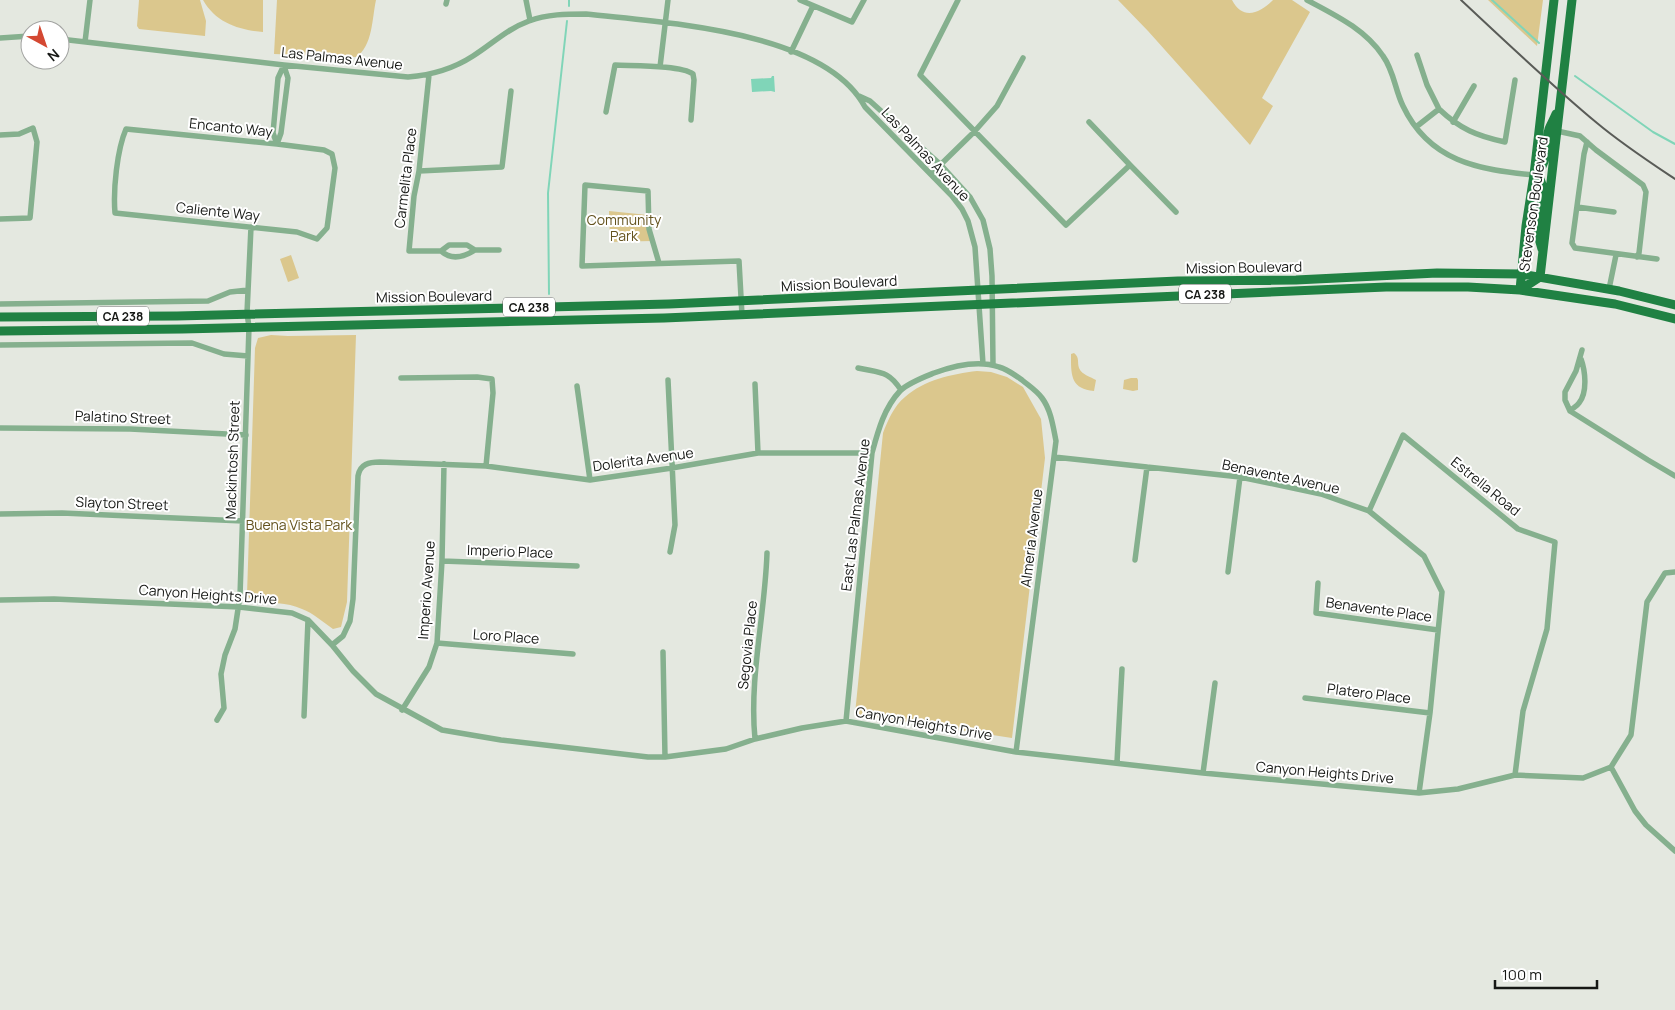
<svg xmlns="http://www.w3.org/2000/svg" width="1675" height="1010" viewBox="0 0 1675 1010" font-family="Manrope,sans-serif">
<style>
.green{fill:#dbc78d}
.water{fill:#80d5b8}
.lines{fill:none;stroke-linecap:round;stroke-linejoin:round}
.stream{stroke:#80d5b8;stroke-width:2}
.street{stroke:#85b08e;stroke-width:5.5}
.primary{stroke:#208143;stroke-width:9}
.rail{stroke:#595b57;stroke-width:2}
.labels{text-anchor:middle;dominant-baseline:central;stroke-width:4;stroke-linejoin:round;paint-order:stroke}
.shield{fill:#fff;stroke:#5c5d5b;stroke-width:1}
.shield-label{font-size:12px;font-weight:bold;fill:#161815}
.street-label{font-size:14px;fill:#161815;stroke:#fff}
.park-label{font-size:14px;fill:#64531e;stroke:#fff}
</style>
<rect width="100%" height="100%" fill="#e4e8e0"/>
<path class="green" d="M 139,0 L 200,0 L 206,21 L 205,36 L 139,29 L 137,26 Z
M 203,0 L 263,0 L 263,32 C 239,30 216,23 203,0 Z
M 277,0 L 376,0 C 372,18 373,46 356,57 L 274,54 Z
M 1118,0 L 1232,0 C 1243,21 1260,13 1273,0 L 1292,0 L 1310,12 L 1262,98 L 1273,106 L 1250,145 L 1148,31 Z
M 1488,0 L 1543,0 L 1537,46 Z
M 609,211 L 648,215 L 652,241 L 610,242 Z
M 291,255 L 299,278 L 288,282 L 280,259 Z
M 271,335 L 288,336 L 356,335 L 347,602 L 341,627 L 333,629 C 323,622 313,613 302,609 C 286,602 270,603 253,602 L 247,595 L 255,348 L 258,338 Z
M 1074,353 C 1080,358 1077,362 1079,368 C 1082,375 1091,377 1096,380 L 1094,391 C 1070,389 1071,374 1071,354 Z
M 977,371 L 991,372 L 1007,377 L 1023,387 L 1041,419 L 1045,458 L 1012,738 L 855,714 L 883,433 C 888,420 894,406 905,397 C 924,380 952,374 977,371 Z
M 1131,378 L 1137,378 L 1138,380 L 1138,390 L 1133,391 L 1123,389 L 1124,380 Z"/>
<path class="water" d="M 772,76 L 774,76 L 775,92 L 771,91 L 752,92 L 751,79 L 771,78 Z"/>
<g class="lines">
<path class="stream" d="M 1492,0 L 1539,43
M 569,6 L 569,0
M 1575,76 L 1653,132 L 1675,144
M 549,294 L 548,193 L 567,21"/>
<path class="street" d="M 526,0 L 530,20
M 800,0 L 852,22 L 864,0
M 958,0 L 920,75 L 1066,225 L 1130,165 L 1176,212
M 1307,0 C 1335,15 1365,29 1383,56 C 1394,71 1395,90 1403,106 C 1429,161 1478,170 1534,175
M 446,4 L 447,0
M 0,38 L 30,36
M 60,39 L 284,65 L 408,77 C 432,75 453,69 473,56 C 492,44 507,29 529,21 C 547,14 567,14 586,14 C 663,23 824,30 865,107 L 952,196 L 962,209 L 968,221 L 975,247 L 983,364
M 85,42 L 90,0
M 791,52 L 813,6
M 1417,55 L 1427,85 L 1439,109
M 660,67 L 668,0
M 429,75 L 419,171 L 414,196 L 409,251 L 441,251 L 449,245 L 467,245 L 475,250 L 499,250
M 859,96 L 870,101 L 941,165 L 970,197 L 983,220 L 990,249 L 992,276 L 993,365
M 606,112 L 615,65 C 633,66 681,65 693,74 L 694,80 L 691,120
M 1089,122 L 1130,165
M 1453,122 L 1474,86
M 1416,127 L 1439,109 C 1460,129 1477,136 1505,142 L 1515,80
M 126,129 L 277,144 L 324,150 L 332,154 L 335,168 L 327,228 L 317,239 L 297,232 L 115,213 C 113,190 117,150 126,129 Z
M 1557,131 L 1580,136 L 1596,150 L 1643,185 L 1646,192 L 1639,253 L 1637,257
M 0,135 L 19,134 L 33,128 L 37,142 L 30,218 L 0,219
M 1587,142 L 1584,154 L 1572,243 L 1575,248 L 1657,259
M 277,144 L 273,133 L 278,78 L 284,65
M 277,144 L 281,133 L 288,78 L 284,66
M 419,171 L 502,167 L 511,91
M 931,174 L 974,132 L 997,106 L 1023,58
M 1577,207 L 1614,212
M 441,251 C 452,261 464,257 475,250
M 659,263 L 649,229 L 648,191 L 585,185 L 582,266 L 739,261 L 742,315
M 1609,289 L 1616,255
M 0,304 L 208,301 L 230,292 L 248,290
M 0,345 L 192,343 L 224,354 L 248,356
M 1582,350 L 1576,371 L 1565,392 L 1565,400 L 1570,411 L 1648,460 L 1675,476
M 858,368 C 880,373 888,370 901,390
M 401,378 L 477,377 L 492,379 L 493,393 L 486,466
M 668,380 L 675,525 L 670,552
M 755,384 L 758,453
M 577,386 L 590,480
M 1570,411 C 1573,408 1577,406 1579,403 C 1588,392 1585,370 1581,359
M 0,428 L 130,429 L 246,435
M 1054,457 L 1240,477 L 1321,494 L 1369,511 L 1424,556 L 1442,592 L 1430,713 L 1419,793
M 1369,511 L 1403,435 L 1518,529 L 1555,542 L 1547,629 L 1523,711 L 1515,775
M 0,514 L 62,513 L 243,521
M 1135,560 L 1147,467
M 442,561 L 577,566
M 1228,572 L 1240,477
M 1318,583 L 1316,613 L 1438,630
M 0,600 L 54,599 L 239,607 L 292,613 L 308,620 L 332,645 L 353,671 L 376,694 L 442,730 L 501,740 L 648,757 L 665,757 L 726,749 L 755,739 L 802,728 L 846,721 L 1016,752 L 1203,773 L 1419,793 L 1458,789 L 1515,775 L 1583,778 L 1611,767 L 1631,735 L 1647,602 L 1665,573 L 1675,572
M 437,643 L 573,654
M 332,645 L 343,636 L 350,621 L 353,599 L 358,476 C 360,464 369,462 380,462 L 486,466 L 590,480 L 672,468 L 758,453 L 872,453
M 663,652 L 665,757
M 1305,698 L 1430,713
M 402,710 L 429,667 L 437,643 L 442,561 L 444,464
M 304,716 L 308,620
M 217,720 L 224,708 L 221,674 L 225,655 L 235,629 L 240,596 L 249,327 L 247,313 L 251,227
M 846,721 L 872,453 C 878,431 884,408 900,391 C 908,383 924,377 934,373 C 953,366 979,360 999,367 C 1007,369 1015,375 1022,380 C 1029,386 1036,390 1042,398 C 1051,410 1053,426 1056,441 L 1016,752
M 755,739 C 749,678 765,615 767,553
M 1117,762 L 1122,669
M 1611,767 L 1635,811 L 1646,825 L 1675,851
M 1203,773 L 1215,683"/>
<path class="primary" d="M 1534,175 L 1540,179 L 1543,187 L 1538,235 L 1542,249
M 1534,175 C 1550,164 1544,146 1549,129 C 1551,124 1554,119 1556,114
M 1520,290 L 1540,277 L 1572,0
M 1520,290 L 1526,226 L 1534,175 L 1554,0
M 0,317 L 177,316 L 669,304 L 1178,281 L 1296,280 L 1437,273 L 1521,274 L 1619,291 L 1675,305
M 0,331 L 182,329 L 664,318 L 1386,287 L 1468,287 L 1520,290 L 1615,304 L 1675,319"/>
<path class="rail" d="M 1461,0 C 1506,42 1550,84 1597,123 C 1622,144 1648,161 1675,179"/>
</g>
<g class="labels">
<g class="shield">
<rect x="1179" y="284.5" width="52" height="19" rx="4"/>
<rect x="503" y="297.5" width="52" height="19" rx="4"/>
<rect x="97" y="306.5" width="52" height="19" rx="4"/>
</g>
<g class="shield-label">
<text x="1205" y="294">CA 238</text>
<text x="529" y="307">CA 238</text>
<text x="123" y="316">CA 238</text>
</g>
<g class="street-label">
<text transform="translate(342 58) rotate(6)">Las Palmas Avenue</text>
<text transform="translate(231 127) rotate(6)">Encanto Way</text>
<text transform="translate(926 154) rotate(47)">Las Palmas Avenue</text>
<text transform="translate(405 178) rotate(-83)">Carmelita Place</text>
<text transform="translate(1533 204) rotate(-82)">Stevenson Boulevard</text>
<text transform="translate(218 211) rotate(6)">Caliente Way</text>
<text transform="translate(1244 267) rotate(-1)">Mission Boulevard</text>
<text transform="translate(839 283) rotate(-3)">Mission Boulevard</text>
<text transform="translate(434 296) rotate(-1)">Mission Boulevard</text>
<text transform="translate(123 417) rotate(2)">Palatino Street</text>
<text transform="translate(643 459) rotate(-8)">Dolerita Avenue</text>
<text transform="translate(232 460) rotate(-88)">Mackintosh Street</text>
<text transform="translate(1281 476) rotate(12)">Benavente Avenue</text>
<text transform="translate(1486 486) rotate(39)">Estrella Road</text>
<text transform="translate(122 503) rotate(2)">Slayton Street</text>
<text transform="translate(855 515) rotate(-83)">East Las Palmas Avenue</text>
<text transform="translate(1031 538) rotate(-83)">Almeria Avenue</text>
<text transform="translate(510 551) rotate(2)">Imperio Place</text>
<text transform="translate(426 590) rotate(-86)">Imperio Avenue</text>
<text transform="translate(208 594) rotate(4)">Canyon Heights Drive</text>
<text transform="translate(1379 609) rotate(8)">Benavente Place</text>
<text transform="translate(506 636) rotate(4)">Loro Place</text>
<text transform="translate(747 645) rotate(-84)">Segovia Place</text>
<text transform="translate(1369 693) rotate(7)">Platero Place</text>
<text transform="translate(924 723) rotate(10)">Canyon Heights Drive</text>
<text transform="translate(1325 772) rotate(5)">Canyon Heights Drive</text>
</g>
<g class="park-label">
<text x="624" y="219">Community<tspan x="624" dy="16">Park</tspan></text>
<text x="299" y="524">Buena Vista Park</text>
</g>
</g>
<g transform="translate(45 45) rotate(140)"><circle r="24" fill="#ffffff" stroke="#a2a3a1"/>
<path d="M0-4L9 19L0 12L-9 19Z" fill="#d44832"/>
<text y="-8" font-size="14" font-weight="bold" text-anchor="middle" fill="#161815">N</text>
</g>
<path d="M1495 980v8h102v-8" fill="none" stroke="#161815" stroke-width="2.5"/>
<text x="1502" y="980" font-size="15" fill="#161815" stroke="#ffffff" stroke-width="4" paint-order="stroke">100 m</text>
</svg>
